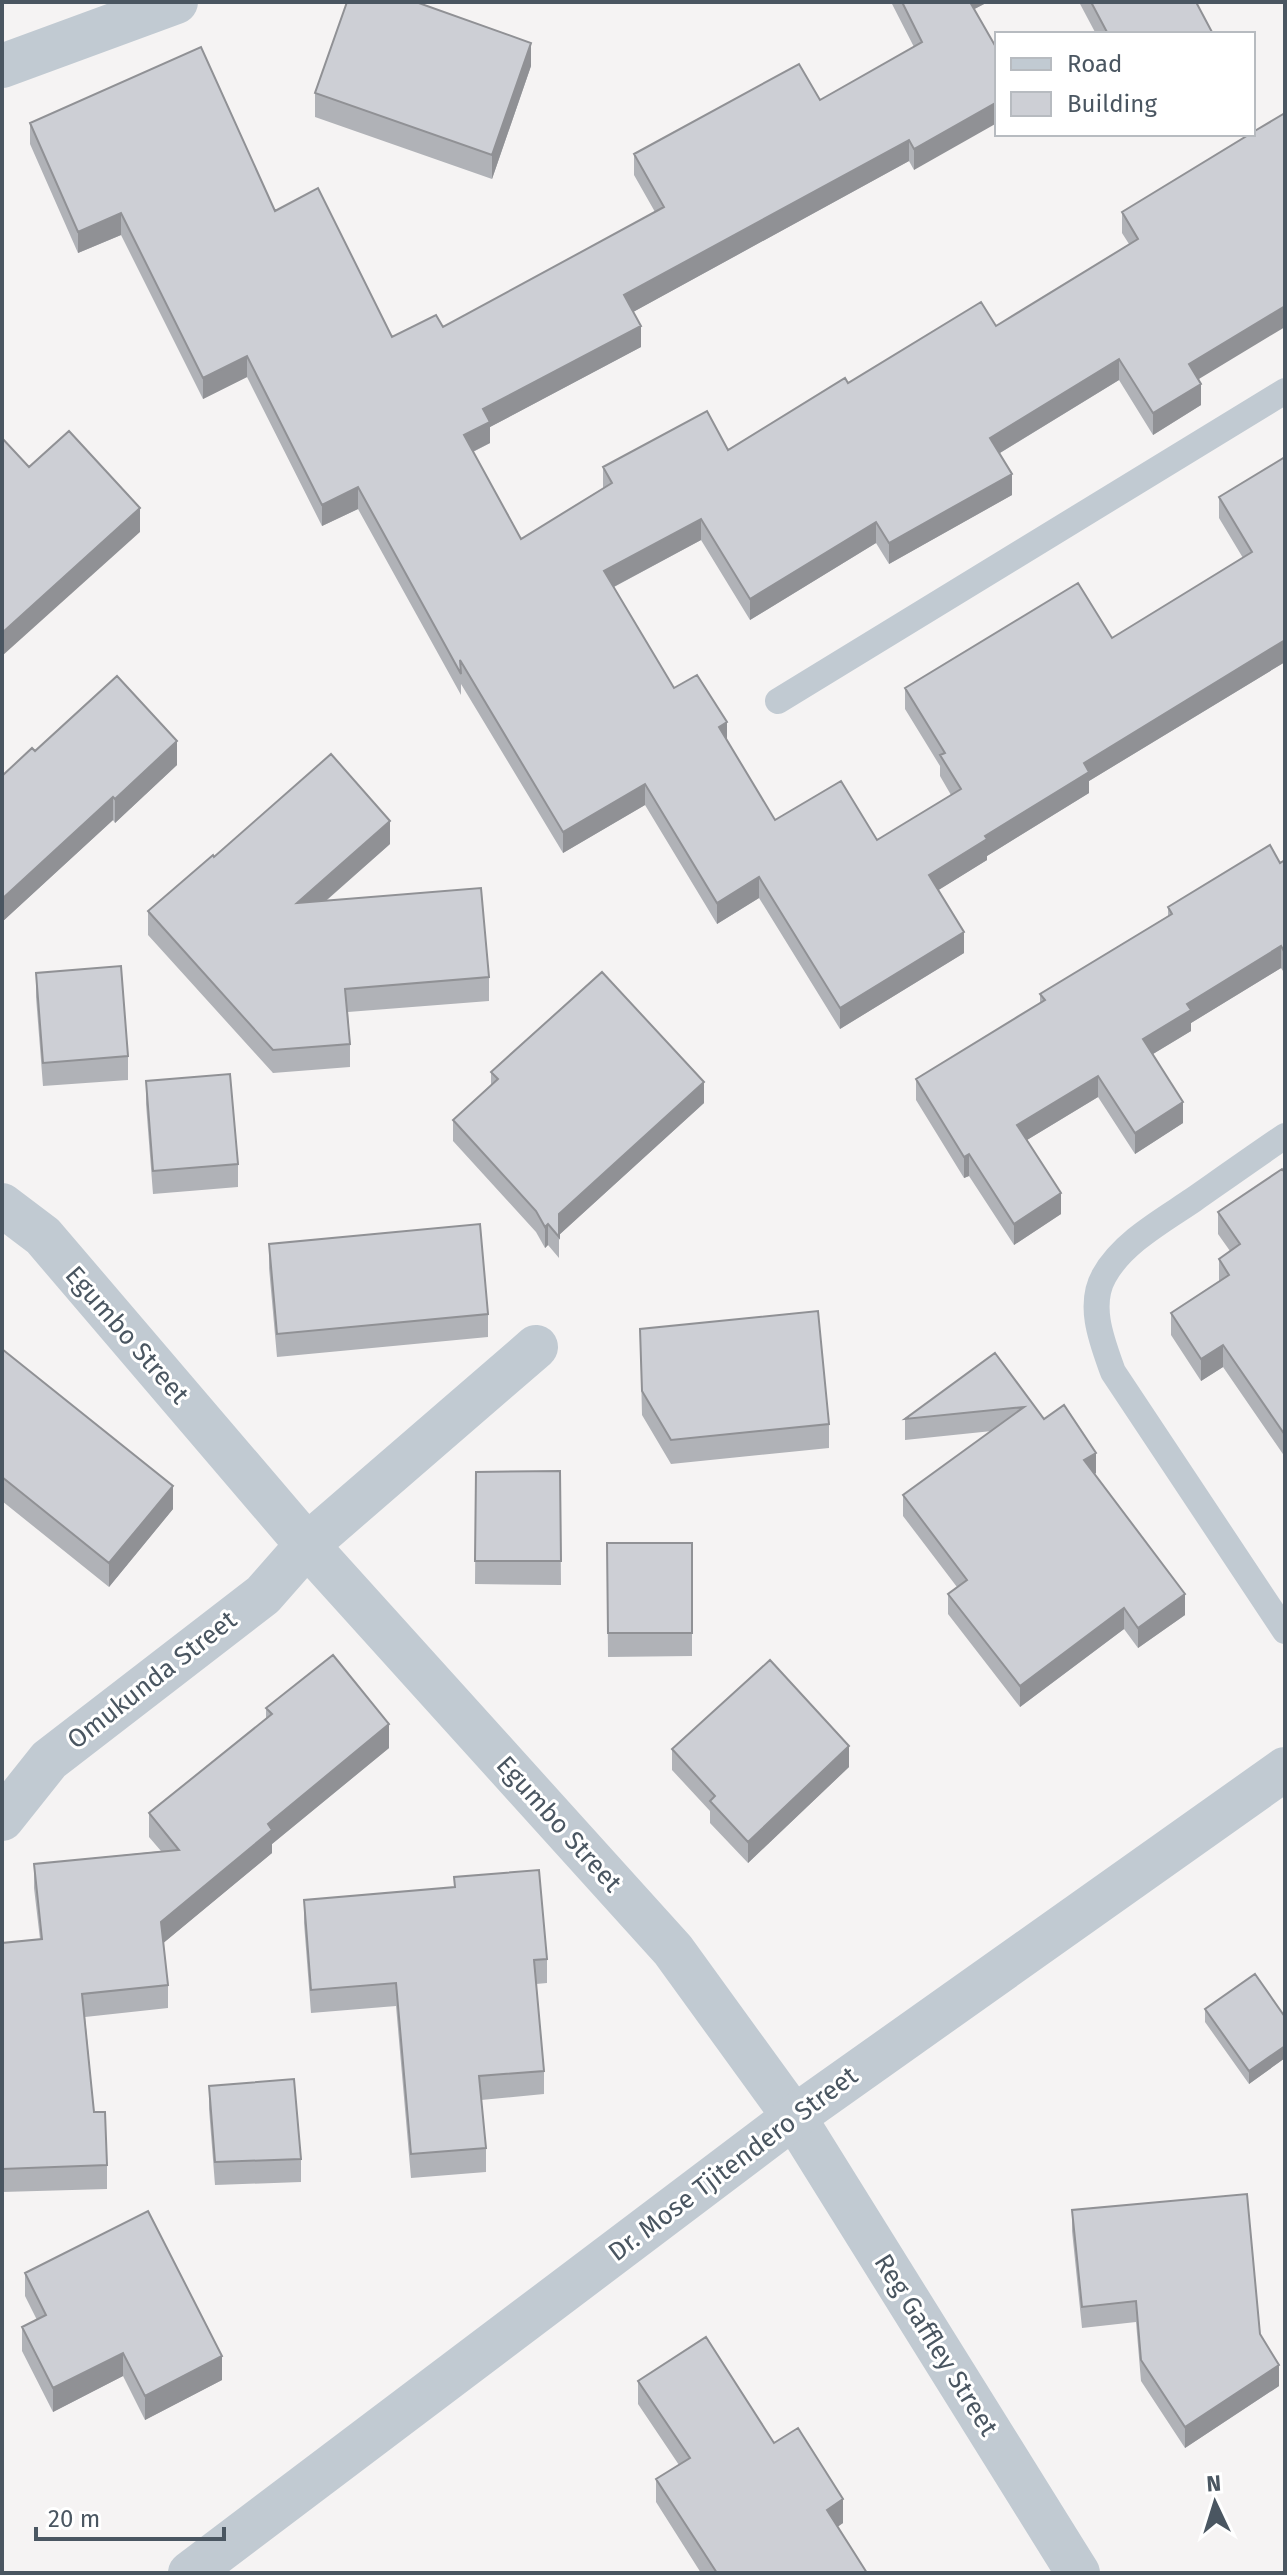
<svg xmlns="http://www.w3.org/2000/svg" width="1287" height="2575" viewBox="0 0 1287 2575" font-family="'Fira Sans',sans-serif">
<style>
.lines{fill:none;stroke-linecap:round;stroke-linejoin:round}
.service{stroke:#c1cad2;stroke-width:26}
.minor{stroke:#c1cad2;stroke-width:44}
.tertiary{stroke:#c1cad2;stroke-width:44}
.wall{fill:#b0b2b7}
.shaded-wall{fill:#909195}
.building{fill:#cdcfd5;stroke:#909195;stroke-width:2}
.labels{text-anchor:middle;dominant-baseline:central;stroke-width:6;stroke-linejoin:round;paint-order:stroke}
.street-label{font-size:26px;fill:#4a5661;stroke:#fff}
</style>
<rect width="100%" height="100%" fill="#f5f3f3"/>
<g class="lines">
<path class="service" d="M 778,701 L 1285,391
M 1285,1136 C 1254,1157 1223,1179 1193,1200 C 1162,1221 1122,1243 1104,1276 C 1087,1306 1103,1344 1113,1372 L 1285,1631"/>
<path class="minor" d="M 2,66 L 176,2
M 2,1205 L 43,1236 L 307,1545 L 673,1950 L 794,2117 L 1078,2573
M 2,1819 L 49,1760 L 263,1595 L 307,1545 L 536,1347"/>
<path class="tertiary" d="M 190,2573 L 794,2117 L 1285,1769"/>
</g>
<path class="wall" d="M 891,2 L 988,2 L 974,9 L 914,170 L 909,161 L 633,312 L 641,347 L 490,427 L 490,443 L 473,452 L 521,539 L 603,488 L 603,467 L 728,450 L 848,383 L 996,326 L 1129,244 L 1122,233 L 1122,212 L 1250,134 L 1199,380 L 1201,405 L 1153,435 L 1119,380 L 1000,453 L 1012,495 L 889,564 L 876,543 L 750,620 L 701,540 L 614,587 L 674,688 L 727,740 L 775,820 L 877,840 L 951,795 L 940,776 L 940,766 L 905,709 L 905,688 L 1112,638 L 1243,558 L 1219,518 L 1219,497 L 1285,457 L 1285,662 L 1089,781 L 1089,793 L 987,856 L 987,860 L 938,890 L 964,953 L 840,1029 L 759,898 L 717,924 L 645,805 L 563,853 L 461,684 L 461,695 L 358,509 L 322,526 L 247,377 L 203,399 L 121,235 L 78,253 L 30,144 L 30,123 L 275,211 L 392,337 L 443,327 L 655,212 L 634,175 L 634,154 L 820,100 L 914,47 Z
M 1079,2 L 1196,2 L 1213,34 L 1096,34 Z
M 531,66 L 492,179 L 315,117 L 315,93 Z
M 35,751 L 177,765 L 115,823 L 113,820 L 2,922 L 2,776 Z
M 390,844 L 327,900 L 489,977 L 489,1001 L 348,1012 L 350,1044 L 350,1067 L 273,1073 L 148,935 L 148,911 Z
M 1285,860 L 1285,974 L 1281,968 L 1191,1023 L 1191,1031 L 1153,1054 L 1183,1123 L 1135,1154 L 1098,1097 L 1027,1140 L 1061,1214 L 1014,1245 L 969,1176 L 964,1178 L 916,1100 L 916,1079 L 1040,1003 L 1040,994 L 1168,916 L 1168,907 Z
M 36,973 L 128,1056 L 128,1080 L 43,1086 L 36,997 Z
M 491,1072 L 704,1103 L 559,1235 L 559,1258 L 548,1245 L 545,1248 L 536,1232 L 453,1141 L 453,1120 L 491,1085 Z
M 146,1081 L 238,1164 L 238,1187 L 153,1194 L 146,1104 Z
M 1285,1173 L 1285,1457 L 1223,1367 L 1201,1381 L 1171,1335 L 1171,1313 L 1219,1281 L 1219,1259 L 1230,1251 L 1218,1234 L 1218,1212 Z
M 269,1244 L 488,1314 L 488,1337 L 277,1357 L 269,1268 Z
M 640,1329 L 829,1424 L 829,1448 L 671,1464 L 642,1415 Z
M 2,1349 L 173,1509 L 109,1587 L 2,1501 Z
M 995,1353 L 1044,1419 L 1096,1473 L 1095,1474 L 1185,1615 L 1138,1648 L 1124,1629 L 1020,1707 L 948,1614 L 948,1594 L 957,1587 L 903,1516 L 903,1495 L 992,1431 L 905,1440 L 905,1419 Z
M 560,1471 L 561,1585 L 475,1584 L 476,1472 Z
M 607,1543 L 692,1543 L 692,1656 L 608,1657 Z
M 266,1708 L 389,1748 L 272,1844 L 272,1853 L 163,1943 L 168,1985 L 168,2008 L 85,2017 L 94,2112 L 107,2165 L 107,2189 L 2,2192 L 2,1943 L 40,1939 L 34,1888 L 34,1864 L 161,1851 L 149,1837 L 149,1813 L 266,1719 Z
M 672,1749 L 849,1767 L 748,1863 L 710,1823 L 710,1811 L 672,1770 Z
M 454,1877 L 547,1959 L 547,1983 L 536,1984 L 544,2071 L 544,2094 L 481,2100 L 486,2148 L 486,2172 L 411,2178 L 396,2006 L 311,2013 L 304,1923 L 304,1900 L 454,1888 Z
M 1205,2009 L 1285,2017 L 1285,2058 L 1249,2084 L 1205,2022 Z
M 209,2086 L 301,2159 L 301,2182 L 215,2185 L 209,2109 Z
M 1072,2210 L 1260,2334 L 1279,2386 L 1185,2448 L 1141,2381 L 1136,2322 L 1082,2328 L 1072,2231 Z
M 25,2273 L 222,2380 L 145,2420 L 123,2376 L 53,2412 L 22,2351 L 22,2327 L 37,2320 L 25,2296 Z
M 638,2381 L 774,2443 L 843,2523 L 837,2527 L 867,2573 L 701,2573 L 656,2502 L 656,2479 L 679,2465 L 638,2404 Z"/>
<path class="shaded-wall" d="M 965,2 L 988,2 L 965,14 Z
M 531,43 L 531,66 L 492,179 L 492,155 Z
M 997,102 L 997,123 L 914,170 L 914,149 Z
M 909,140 L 909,161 L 624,317 L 624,295 Z
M 121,213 L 121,235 L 78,253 L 78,232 Z
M 1285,306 L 1285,327 L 1189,385 L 1189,364 Z
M 641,326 L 641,347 L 490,427 L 490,443 L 464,456 L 464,435 L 483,409 Z
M 247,356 L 247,377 L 203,399 L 203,378 Z
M 1119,359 L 1119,380 L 990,459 L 990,438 Z
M 1201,384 L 1201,405 L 1153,435 L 1153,413 Z
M 1012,474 L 1012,495 L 889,564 L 889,543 Z
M 358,487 L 358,509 L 322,526 L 322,505 Z
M 140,508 L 140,532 L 2,656 L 2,633 Z
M 701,519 L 701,540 L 604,592 L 604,571 Z
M 876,522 L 876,543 L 750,620 L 750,599 Z
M 1285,640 L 1285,662 L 1089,781 L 1089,793 L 987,856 L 987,860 L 929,896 L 929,875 L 985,836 L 1084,763 Z
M 727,722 L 727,743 L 719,727 Z
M 177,741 L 177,765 L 115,823 L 115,799 Z
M 645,784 L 645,805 L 563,853 L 563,832 Z
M 113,797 L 113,820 L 2,922 L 2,899 Z
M 390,821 L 390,844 L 297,926 L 297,903 Z
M 759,877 L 759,898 L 717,924 L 717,903 Z
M 964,932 L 964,953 L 840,1029 L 840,1008 Z
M 1281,946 L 1281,968 L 1191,1023 L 1191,1031 L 1143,1060 L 1143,1039 L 1187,1004 Z
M 1098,1076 L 1098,1097 L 1017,1146 L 1017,1125 Z
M 704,1082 L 704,1103 L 559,1235 L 559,1214 Z
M 1183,1102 L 1183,1123 L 1135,1154 L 1135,1133 Z
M 969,1154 L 969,1176 L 964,1178 L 964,1157 Z
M 1061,1193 L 1061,1214 L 1014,1245 L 1014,1224 Z
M 548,1224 L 548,1245 L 545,1248 L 545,1227 Z
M 1223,1345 L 1223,1367 L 1201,1381 L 1201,1359 Z
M 1096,1453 L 1096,1473 L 1084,1480 L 1084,1460 Z
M 173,1486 L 173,1509 L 109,1587 L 109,1563 Z
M 1185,1594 L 1185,1615 L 1138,1648 L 1138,1628 Z
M 1124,1608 L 1124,1629 L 1020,1707 L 1020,1686 Z
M 389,1724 L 389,1748 L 272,1844 L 272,1853 L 161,1945 L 161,1922 L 268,1824 Z
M 849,1746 L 849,1767 L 748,1863 L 748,1842 Z
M 1285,2046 L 1285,2058 L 1249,2084 L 1249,2071 Z
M 123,2353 L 123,2376 L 53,2412 L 53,2388 Z
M 222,2356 L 222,2380 L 145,2420 L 145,2396 Z
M 1279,2365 L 1279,2386 L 1185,2448 L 1185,2427 Z
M 843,2499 L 843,2523 L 827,2534 L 827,2510 Z"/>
<path class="building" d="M 347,2 L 416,2 L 531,43 L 492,155 L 315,93 Z
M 902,2 L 970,2 L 997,49 L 997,102 L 914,149 L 909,140 L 624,295 L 641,326 L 483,409 L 490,422 L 464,435 L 521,539 L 612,483 L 603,467 L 707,411 L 728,450 L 845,378 L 848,383 L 981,302 L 996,326 L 1138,239 L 1122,212 L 1250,134 L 1253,134 L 1253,132 L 1285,113 L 1285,306 L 1189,364 L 1201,384 L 1153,413 L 1119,359 L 990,438 L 1012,474 L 889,543 L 876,522 L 750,599 L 701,519 L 604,571 L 674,688 L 697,675 L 727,722 L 719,727 L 775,820 L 841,781 L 877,840 L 961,789 L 940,755 L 945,753 L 905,688 L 1078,583 L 1112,638 L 1252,552 L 1219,497 L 1285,457 L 1285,640 L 1084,763 L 1089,772 L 985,836 L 987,839 L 929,875 L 964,932 L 840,1008 L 759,877 L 717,903 L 645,784 L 563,832 L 460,660 L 461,674 L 358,487 L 322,505 L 247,356 L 203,378 L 121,213 L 78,232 L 30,123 L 201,47 L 275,211 L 318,188 L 392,337 L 436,315 L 443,327 L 664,207 L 634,154 L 799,64 L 820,100 L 922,42 Z
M 1091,2 L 1196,2 L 1213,34 L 1108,34 Z
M 69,431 L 140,508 L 2,633 L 2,438 L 29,467 Z
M 117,676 L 177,741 L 115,799 L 113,797 L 2,899 L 2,776 L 32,748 L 35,751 Z
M 331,754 L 390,821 L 297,903 L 481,888 L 489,977 L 345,989 L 350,1044 L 273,1050 L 148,911 L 213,855 L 214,857 Z
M 1270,845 L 1280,863 L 1285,860 L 1285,953 L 1281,946 L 1187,1004 L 1191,1010 L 1143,1039 L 1183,1102 L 1135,1133 L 1098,1076 L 1017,1125 L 1061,1193 L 1014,1224 L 969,1154 L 964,1157 L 916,1079 L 1045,1000 L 1040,994 L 1172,914 L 1168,907 Z
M 121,966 L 128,1056 L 43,1063 L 36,973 Z
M 602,972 L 704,1082 L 559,1214 L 559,1237 L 548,1224 L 545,1227 L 536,1211 L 453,1120 L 498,1079 L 491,1072 Z
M 230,1074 L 238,1164 L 153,1171 L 146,1081 Z
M 1282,1169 L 1285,1173 L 1285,1435 L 1223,1345 L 1201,1359 L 1171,1313 L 1229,1275 L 1219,1259 L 1240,1244 L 1218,1212 Z
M 480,1224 L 488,1314 L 277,1334 L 269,1244 Z
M 818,1311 L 829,1424 L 671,1440 L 642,1391 L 640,1329 Z
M 2,1349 L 173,1486 L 109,1563 L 2,1477 Z
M 995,1353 L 1044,1419 L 1064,1405 L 1096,1453 L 1084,1460 L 1185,1594 L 1138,1628 L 1124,1608 L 1020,1686 L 948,1594 L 967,1580 L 903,1495 L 1024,1407 L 905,1419 Z
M 560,1471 L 561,1561 L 475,1561 L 476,1472 Z
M 607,1543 L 692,1543 L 692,1633 L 608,1633 Z
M 333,1655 L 389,1724 L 268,1824 L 272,1830 L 161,1922 L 168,1985 L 82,1994 L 94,2112 L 105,2112 L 107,2165 L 2,2169 L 2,1943 L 42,1939 L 34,1864 L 179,1850 L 149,1813 L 272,1714 L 266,1708 Z
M 770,1660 L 849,1746 L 748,1842 L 710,1801 L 715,1796 L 672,1749 Z
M 539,1870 L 547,1959 L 534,1960 L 544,2071 L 479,2076 L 486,2148 L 411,2154 L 396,1983 L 311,1990 L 304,1900 L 455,1887 L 454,1877 Z
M 1255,1974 L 1285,2017 L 1285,2046 L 1249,2071 L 1205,2009 Z
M 294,2079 L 301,2159 L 215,2162 L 209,2086 Z
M 1247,2194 L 1260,2334 L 1279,2365 L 1185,2427 L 1141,2360 L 1136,2301 L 1082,2307 L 1072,2210 Z
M 148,2211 L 222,2356 L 145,2396 L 123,2353 L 53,2388 L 22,2327 L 46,2315 L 25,2273 Z
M 706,2337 L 774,2443 L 798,2428 L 843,2499 L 827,2510 L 867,2573 L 717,2573 L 656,2479 L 690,2458 L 638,2381 Z"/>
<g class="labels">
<g class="street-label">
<text transform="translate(127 1335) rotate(49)">Egumbo Street</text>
<text transform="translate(152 1680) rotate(-38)">Omukunda Street</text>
<text transform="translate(559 1824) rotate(48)">Egumbo Street</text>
<text transform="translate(733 2164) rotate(-37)">Dr. Mose Tjitendero Street</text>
<text transform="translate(936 2345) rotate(58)">Reg Gaffley Street</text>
</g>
</g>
<rect width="1287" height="2575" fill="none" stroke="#4a5661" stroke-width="8"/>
<rect x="995" y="32" width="260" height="104" fill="#ffffff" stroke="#b7bbc0" stroke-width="2"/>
<rect x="1011" y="58" width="40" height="12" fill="#c1cad2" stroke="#b7bbc0" stroke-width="2"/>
<text x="1067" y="72" font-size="24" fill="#4a5661">Road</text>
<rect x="1011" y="92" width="40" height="24" fill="#cdcfd5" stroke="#b7bbc0" stroke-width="2"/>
<text x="1067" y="112" font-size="24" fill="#4a5661">Building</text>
<g transform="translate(1215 2503) rotate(356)" stroke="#ffffff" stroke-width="6" paint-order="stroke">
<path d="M0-6L14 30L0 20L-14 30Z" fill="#4a5661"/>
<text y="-12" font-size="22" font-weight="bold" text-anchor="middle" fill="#4a5661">N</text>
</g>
<path d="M36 2527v12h188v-12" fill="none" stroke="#4a5661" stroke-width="4"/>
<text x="48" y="2527" font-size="24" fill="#4a5661" stroke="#ffffff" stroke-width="6" paint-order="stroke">20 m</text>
</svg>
